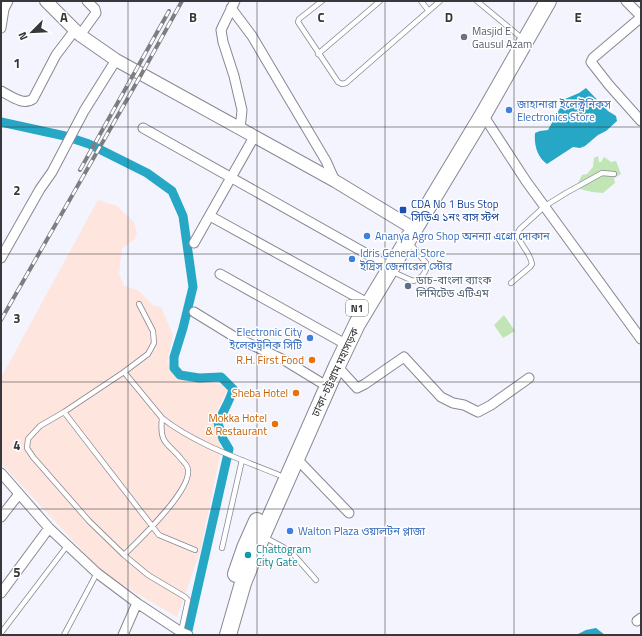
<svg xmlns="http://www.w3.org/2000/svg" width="642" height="636" viewBox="0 0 642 636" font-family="'Titillium Web','Noto Sans Bengali',sans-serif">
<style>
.industrial{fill:#fee5de}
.green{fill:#c1e5b4}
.water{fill:#25a7c5}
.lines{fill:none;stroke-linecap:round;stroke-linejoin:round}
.canal{stroke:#25a7c5;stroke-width:9}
.lane-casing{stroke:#888892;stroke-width:6}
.street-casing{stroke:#888892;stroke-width:11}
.secondary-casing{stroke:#888892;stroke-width:14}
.highway-casing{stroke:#888892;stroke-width:18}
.lane{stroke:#fff;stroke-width:4.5}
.street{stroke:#fff;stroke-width:9}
.secondary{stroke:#fff;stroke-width:12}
.highway{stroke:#fff;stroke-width:16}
.rail-casing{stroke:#7d7d83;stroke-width:4}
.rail{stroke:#fff;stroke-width:2.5;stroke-dasharray:8;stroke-linecap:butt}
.grid{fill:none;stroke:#38383c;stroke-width:1;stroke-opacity:0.55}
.worship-dot{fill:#6b7280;stroke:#fff;stroke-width:1.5}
.shop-dot{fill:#3f7fe0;stroke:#fff;stroke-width:1.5}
.transit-dot{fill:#1a4fb4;stroke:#fff;stroke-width:1.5}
.service-dot{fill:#5c6f8a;stroke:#fff;stroke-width:1.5}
.food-dot{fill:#e8710a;stroke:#fff;stroke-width:1.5}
.culture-dot{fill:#0f9aa8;stroke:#fff;stroke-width:1.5}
.labels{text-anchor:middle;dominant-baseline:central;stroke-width:3;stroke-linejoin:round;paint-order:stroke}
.shield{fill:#fff;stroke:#747476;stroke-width:1}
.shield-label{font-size:10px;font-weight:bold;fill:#38383c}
.worship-label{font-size:11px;fill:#5b616d;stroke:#fff;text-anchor:start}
.shop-label{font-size:11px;fill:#366cbe;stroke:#fff;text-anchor:start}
.transit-label{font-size:11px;fill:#164399;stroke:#fff;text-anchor:start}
.service-label{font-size:11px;fill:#4e5e75;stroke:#fff;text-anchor:start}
.food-label{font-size:11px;fill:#c56008;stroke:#fff;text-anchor:end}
.street-label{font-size:11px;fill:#38383c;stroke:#fff}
.culture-label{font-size:11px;fill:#0d838f;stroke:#fff;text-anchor:start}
.grid-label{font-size:13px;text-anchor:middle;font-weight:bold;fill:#38383c;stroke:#fff;stroke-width:3;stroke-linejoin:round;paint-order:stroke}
</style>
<rect width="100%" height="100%" fill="#f4f4fe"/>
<path class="industrial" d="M 98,200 L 117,206 L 134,222 L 137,233 L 134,240 L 122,248 L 119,274 L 124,286 L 138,290 L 154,306 L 161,307 L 173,335 L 167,362 L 177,379 L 221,384 L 228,389 L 217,411 L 210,419 L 217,432 L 221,450 L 200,552 L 177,617 L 104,574 L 1,463 L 1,378 Z"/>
<path class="green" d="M 598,156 L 599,162 L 601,162 L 604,157 L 611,162 L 616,161 L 621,174 L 614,178 L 615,183 L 603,193 L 592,192 L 580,189 L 577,185 L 582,175 L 587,174 L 593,167 L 594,158 Z
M 504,315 L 515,331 L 503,338 L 494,325 Z"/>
<path class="water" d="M 586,88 L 608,111 L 616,116 L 617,121 L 606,131 L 598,135 L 585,146 L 580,148 L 573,147 L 547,164 C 537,157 534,145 535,133 L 540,131 L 548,130 L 565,99 L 579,93 Z
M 596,628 L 605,635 L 576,635 L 586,630 Z"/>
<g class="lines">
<path class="canal" d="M 1,122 L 65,136 L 89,144 L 147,173 L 172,191 L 183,216 L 193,287 L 183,328 L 174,357 L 174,368 L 180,375 L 199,378 L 221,377 L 233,389 C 230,401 223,411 218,423 L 223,439 L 229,449 L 187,635"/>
<defs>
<path id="lane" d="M 322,1 L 299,19 L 298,22 L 338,82 L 342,84 L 346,83 L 440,1
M 421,1 L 428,10
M 477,1 L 518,35
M 318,54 L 380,1
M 393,272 L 413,281 C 421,279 424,275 427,267 L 426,263 L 409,242
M 511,283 L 530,267 L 532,264 C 530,252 520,245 517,234 L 520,229 L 545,206 L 566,193 L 602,173 L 614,174
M 139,304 L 153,331 L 154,343 L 148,354 L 124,372 L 64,412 L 40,426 L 28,439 L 27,448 L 33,457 L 89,521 L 124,555 L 148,575 L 185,597 L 188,600 L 181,632
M 124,372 L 162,418 C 159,445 168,442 182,460 C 184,462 188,467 188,470 C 191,491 139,540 124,555
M 64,412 L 159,535 L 195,550
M 162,418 C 195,444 240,459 279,475
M 264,537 L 283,547 L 293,554 L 316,580
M 222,548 L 242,460
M 1,633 L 67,546
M 64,635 L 97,573"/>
<path id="street" d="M 235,1 L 221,30 L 223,42 L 234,76 L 242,110 L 240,129
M 626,1 L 639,14 L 640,17 L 639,19 L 593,58 L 591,62 L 609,85 L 641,121
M 231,8 L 252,36 L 326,161 L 335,181
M 1,28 L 4,9 L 8,1
M 80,35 L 96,13 L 95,9 L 87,1
M 1,91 C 11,96 23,106 33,99 L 56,55 L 75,30
M 483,115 L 526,181 L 641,339
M 143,128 L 383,263
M 210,216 L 362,300
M 194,243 L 254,137
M 1,258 L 40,189 L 52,172 L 84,111 L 116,60
M 220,274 L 340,341
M 194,312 L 233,336 L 284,360 L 320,382
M 337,366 L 357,388 L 365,384 L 404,357 L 441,397 L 453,403 L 464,405 L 478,412 L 491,405 L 529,378
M 296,458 L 349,513
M 1,473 L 49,528 L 97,573 L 137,603 L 181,632 L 188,635
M 1,517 L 19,494
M 1,593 L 49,528
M 637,621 L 641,618
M 123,635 L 137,603"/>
<path id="secondary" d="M 46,1 L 80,35 L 116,60 L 335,181 L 406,224"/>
<path id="highway" d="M 236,574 L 245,548 L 257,521
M 228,635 L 243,583 L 262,536 L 337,366 L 357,324 L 483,115 L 548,1"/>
</defs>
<use href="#lane" class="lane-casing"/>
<use href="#street" class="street-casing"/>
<use href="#secondary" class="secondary-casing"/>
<use href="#highway" class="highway-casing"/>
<use href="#lane" class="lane"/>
<use href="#street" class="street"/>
<use href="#secondary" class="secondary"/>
<use href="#highway" class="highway"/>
<defs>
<path id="rail" d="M 80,170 L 169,11
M 1,320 L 141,75 L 182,1"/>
</defs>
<use href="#rail" class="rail-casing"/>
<use href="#rail" class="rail"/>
</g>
<path class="grid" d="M 128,1 L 128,635M 257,1 L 257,635M 385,1 L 385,635M 514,1 L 514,635M 1,127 L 641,127M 1,254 L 641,254M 1,382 L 641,382M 1,509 L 641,509"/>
<circle class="worship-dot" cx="464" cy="37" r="4"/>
<g class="shop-dot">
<circle cx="509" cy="110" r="4"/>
<circle cx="367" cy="236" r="4"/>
<circle cx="352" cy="259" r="4"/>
<circle cx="310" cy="338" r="4"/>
<circle cx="290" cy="531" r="4"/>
</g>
<rect class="transit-dot" x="399" y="206" width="8" height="8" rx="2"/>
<circle class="service-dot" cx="408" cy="286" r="4"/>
<g class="food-dot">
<circle cx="312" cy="360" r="4"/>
<circle cx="296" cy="393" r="4"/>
<circle cx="275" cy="424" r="4"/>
</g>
<circle class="culture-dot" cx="248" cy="555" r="4"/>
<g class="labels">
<rect class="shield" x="346" y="300" width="22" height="16" rx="3"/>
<g class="shield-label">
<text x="357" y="308">N1</text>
</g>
<g class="worship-label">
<text x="472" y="31">Masjid E<tspan x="472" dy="13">Gausul Azam</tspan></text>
</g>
<g class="shop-label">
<text x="517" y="104">জাহানারা ইলেক্ট্রনিকস<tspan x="517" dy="13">Electronics Store</tspan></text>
<text x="375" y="236">Ananya Agro Shop অনন্যা এগ্রো দোকান</text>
<text x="360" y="253">Idris General Store<tspan x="360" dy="13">ইদ্রিস জেনারেল স্টোর</tspan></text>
<text x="302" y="332" text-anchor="end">Electronic City<tspan x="302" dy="13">ইলেকট্রনিক সিটি</tspan></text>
<text x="298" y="531">Walton Plaza ওয়ালটন প্লাজা</text>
</g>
<g class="transit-label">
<text x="411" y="204">CDA No 1 Bus Stop<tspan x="411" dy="13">সিডিএ ১নং বাস স্টপ</tspan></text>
</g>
<g class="service-label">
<text x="416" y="280">ডাচ-বাংলা ব্যাংক<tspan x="416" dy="13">লিমিটেড এটিএম</tspan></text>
</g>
<g class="food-label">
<text x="304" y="360">R.H. First Food</text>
<text x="288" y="393">Sheba Hotel</text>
<text x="267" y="418">Mokka Hotel<tspan x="267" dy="13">&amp; Restaurant</tspan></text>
</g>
<g class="street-label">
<text transform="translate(335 372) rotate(-65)">ঢাকা-চট্টগ্রাম মহাসড়ক</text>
</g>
<g class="culture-label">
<text x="256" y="549">Chattogram<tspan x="256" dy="13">City Gate</tspan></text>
</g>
</g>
<g class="grid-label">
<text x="64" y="22">A</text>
<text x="193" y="22">B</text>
<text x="321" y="22">C</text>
<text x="449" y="22">D</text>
<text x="578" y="22">E</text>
<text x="17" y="68">1</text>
<text x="17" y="195">2</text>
<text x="17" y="323">3</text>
<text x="17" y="450">4</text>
<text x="17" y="577">5</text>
</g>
<rect width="642" height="636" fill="none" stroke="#38383c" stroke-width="4"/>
<g transform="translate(32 32) rotate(246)" stroke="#ffffff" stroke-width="3" paint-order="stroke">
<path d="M0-3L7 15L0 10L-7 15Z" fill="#38383c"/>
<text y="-6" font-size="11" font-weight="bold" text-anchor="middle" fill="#38383c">N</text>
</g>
</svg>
